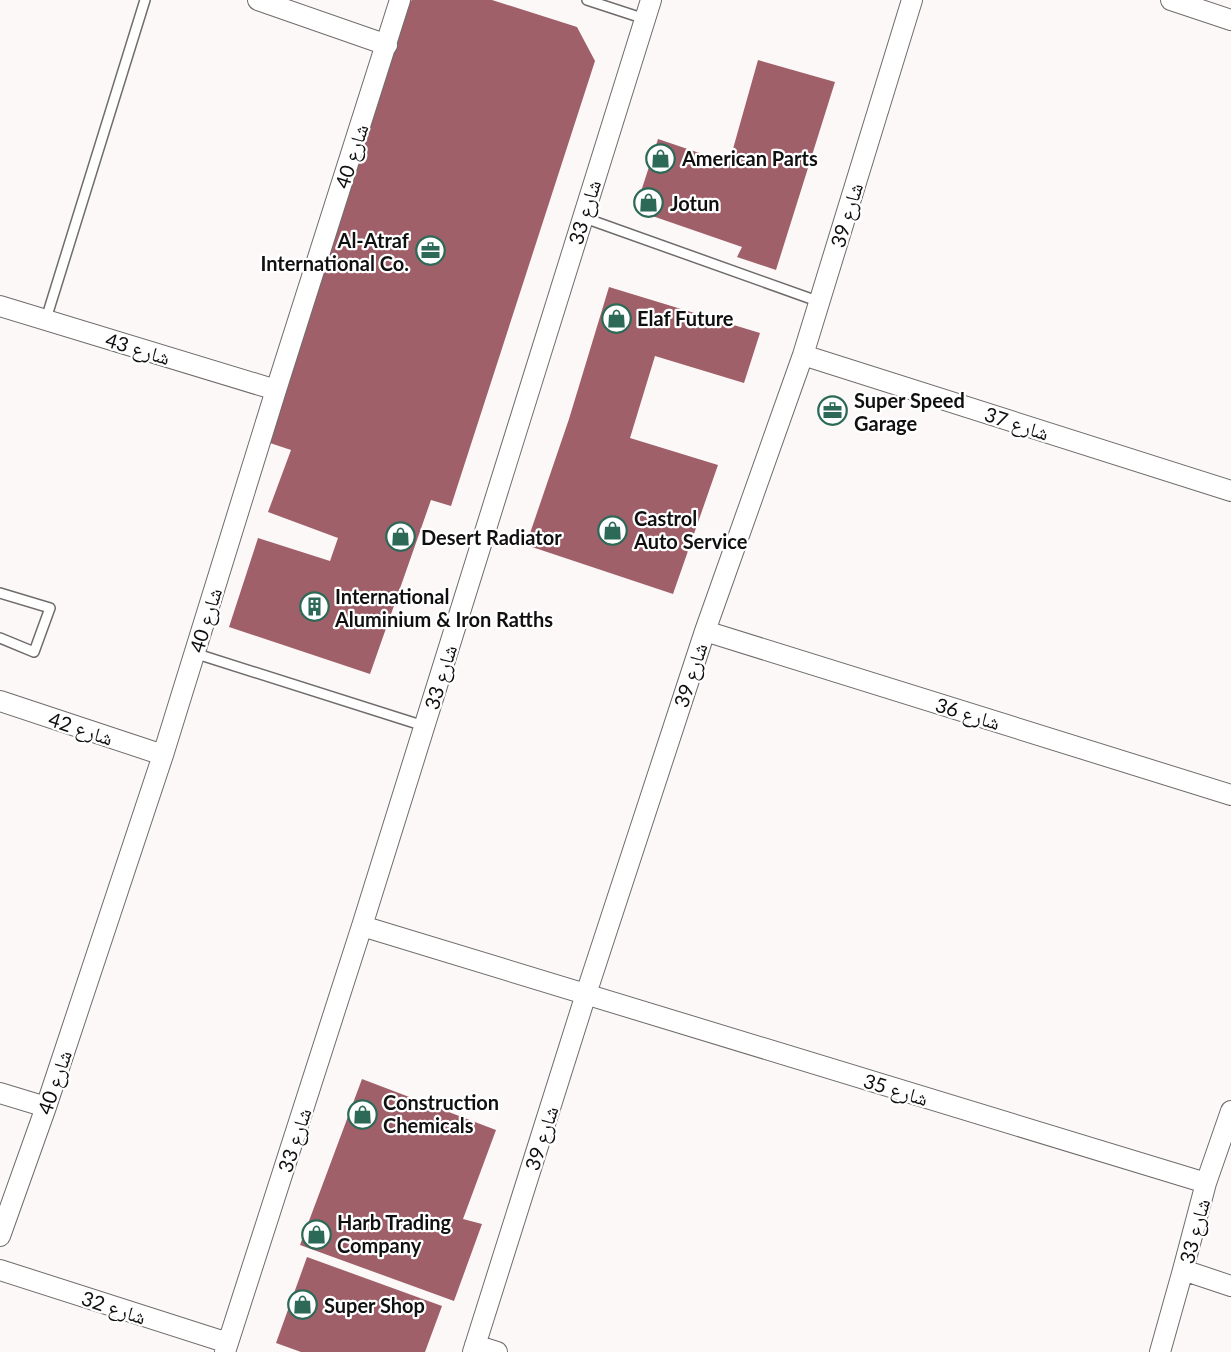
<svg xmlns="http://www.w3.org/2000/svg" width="1231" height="1352" viewBox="0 0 1231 1352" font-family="Lato,'Noto Naskh Arabic',sans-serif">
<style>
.building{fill:#a06069}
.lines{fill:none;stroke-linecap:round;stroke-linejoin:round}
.lane-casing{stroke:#706c6c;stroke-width:12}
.street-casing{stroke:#706c6c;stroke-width:22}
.lane{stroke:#fff;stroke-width:9}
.street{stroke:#fff;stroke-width:20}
.labels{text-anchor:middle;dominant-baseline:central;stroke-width:4.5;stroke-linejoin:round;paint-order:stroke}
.street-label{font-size:20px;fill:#111010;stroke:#fff}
.poi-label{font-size:20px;font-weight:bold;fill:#111010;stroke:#fff;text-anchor:start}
</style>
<rect width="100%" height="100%" fill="#fcf8f8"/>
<path class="building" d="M 412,0 L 492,0 L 577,27 L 595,61 L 451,506 L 431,500 L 370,674 L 229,627 L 258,538 L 330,561 L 338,538 L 268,512 L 291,450 L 264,441 L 408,3 Z
M 758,60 L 835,82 L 776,270 L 737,257 L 742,247 L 635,210 L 658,139 L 729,163 Z
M 609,287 L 760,333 L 744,383 L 655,356 L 630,438 L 718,465 L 673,594 L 526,545 L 569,419 Z
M 362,1079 L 496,1130 L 463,1219 L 482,1224 L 454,1301 L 300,1245 Z
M 307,1257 L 442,1306 L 425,1352 L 301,1352 L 276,1343 Z"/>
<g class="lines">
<defs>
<path id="lane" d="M 587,0 L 645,19
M 582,217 L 820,302
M 46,319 L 145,0
M 0,593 L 50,608 L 34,652 L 0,638
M 194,653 L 424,726"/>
<path id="street" d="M 258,0 L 387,45
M 1171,0 L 1231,20
M 0,306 L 276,390
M 803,355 L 1231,491
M 705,631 L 1231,795
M 0,701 L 163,755
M 362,926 L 1206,1183
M 0,1093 L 46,1107
M 0,1236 L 46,1107 L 163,755 L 276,390 L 400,0
M 0,1270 L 228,1343
M 1183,1270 L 1231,1286
M 475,1345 L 497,1352
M 225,1352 L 362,926 L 651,0
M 473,1352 L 586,994 L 705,631 L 803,355 L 912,0
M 1160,1352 L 1183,1270 L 1206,1183 L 1231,1111"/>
</defs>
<use href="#lane" class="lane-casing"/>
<use href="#street" class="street-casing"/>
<use href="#lane" class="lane"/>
<use href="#street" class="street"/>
</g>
<defs>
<symbol id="shop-ring" viewBox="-11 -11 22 22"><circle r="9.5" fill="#fff" stroke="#2c6a57" stroke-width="1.5"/><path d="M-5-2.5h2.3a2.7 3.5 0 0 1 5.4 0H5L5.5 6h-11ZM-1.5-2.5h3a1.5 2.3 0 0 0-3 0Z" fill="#2c6a57"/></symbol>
<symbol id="office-ring" viewBox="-11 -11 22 22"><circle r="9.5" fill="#fff" stroke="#2c6a57" stroke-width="1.5"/><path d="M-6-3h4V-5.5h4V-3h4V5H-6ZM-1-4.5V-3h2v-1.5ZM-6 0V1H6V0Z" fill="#2c6a57"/></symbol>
<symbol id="building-ring" viewBox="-11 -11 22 22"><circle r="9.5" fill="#fff" stroke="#2c6a57" stroke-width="1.5"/><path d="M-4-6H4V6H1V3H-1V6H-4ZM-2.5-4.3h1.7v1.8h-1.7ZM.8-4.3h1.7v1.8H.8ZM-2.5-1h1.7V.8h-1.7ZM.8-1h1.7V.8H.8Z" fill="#2c6a57"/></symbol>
</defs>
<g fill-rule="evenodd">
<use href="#shop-ring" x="644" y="142" width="33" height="33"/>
<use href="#shop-ring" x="632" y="186" width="33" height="33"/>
<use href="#office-ring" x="414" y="234" width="33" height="33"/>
<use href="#shop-ring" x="600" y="302" width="33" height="33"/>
<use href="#office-ring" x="816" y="394" width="33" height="33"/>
<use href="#shop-ring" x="596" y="514" width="33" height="33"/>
<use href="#shop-ring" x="384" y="520" width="33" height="33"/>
<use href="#building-ring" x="298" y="590" width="33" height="33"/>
<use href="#shop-ring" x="346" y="1098" width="33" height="33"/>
<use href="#shop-ring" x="300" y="1218" width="33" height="33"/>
<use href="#shop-ring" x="286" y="1288" width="33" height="33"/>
</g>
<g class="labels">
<g class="street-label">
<text transform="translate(351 156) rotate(-72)">شارع 40</text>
<text transform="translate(584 212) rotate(-73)">شارع 33</text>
<text transform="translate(846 215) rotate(-73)">شارع 39</text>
<text transform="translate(138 348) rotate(17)">شارع 43</text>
<text transform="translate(1017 423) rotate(18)">شارع 37</text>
<text transform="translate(205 620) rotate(-73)">شارع 40</text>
<text transform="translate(690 675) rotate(-72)">شارع 39</text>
<text transform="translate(440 677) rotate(-73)">شارع 33</text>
<text transform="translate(968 713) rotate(17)">شارع 36</text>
<text transform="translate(81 728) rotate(18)">شارع 42</text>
<text transform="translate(54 1082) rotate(-71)">شارع 40</text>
<text transform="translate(896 1089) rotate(17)">شارع 35</text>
<text transform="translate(541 1138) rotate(-72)">شارع 39</text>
<text transform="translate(294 1140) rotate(-72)">شارع 33</text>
<text transform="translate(1194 1231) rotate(-75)">شارع 33</text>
<text transform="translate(114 1307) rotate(18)">32 شارع</text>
</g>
<g class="poi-label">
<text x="682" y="158">American Parts</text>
<text x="670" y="203">Jotun</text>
<text x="409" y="240" text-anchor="end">Al-Atraf<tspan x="409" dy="23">International Co.</tspan></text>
<text x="637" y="318">Elaf Future</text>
<text x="854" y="400">Super Speed<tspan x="854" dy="23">Garage</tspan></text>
<text x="634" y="518">Castrol<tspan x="634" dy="23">Auto Service</tspan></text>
<text x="421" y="537">Desert Radiator</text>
<text x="335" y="596">International<tspan x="335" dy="23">Aluminium &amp; Iron Ratths</tspan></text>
<text x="383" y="1102">Construction<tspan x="383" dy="23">Chemicals</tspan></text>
<text x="337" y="1222">Harb Trading<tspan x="337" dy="23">Company</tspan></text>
<text x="324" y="1305">Super Shop</text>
</g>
</g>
</svg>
